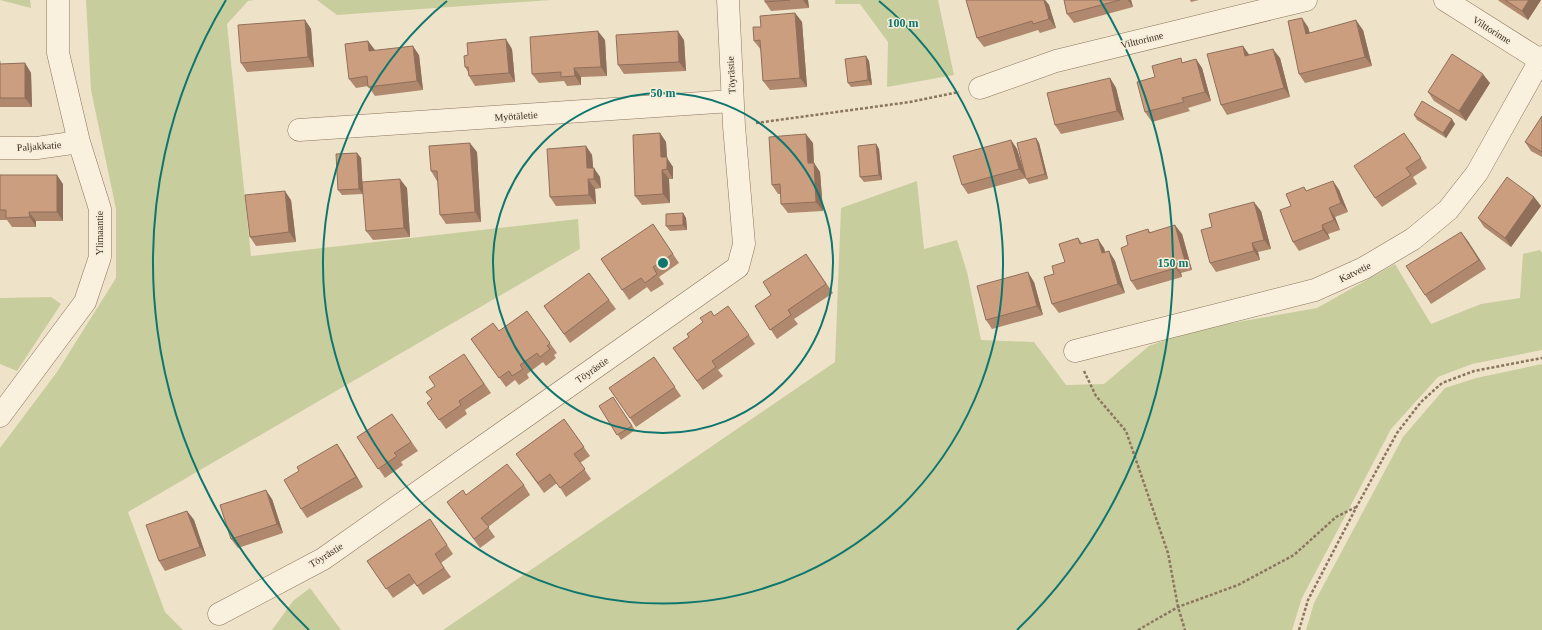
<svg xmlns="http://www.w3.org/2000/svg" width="1542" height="630" viewBox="0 0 1542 630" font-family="Georgia,serif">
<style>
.green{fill:#c8cd9d}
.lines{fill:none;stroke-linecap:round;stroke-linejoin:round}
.street-casing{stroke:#8b755e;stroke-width:23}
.path{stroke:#8b755e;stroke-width:2.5;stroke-dasharray:3 2;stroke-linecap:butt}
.street{stroke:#f9f0dd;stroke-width:22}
.wall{fill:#af886e}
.shaded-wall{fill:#8f6f5a}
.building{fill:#cc9e80;stroke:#8f6f5a}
.ring{fill:none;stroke:#0f766e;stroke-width:2}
.labels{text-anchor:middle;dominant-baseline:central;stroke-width:3;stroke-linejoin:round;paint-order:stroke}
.street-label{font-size:10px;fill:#3c2d21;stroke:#f6edd9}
.centre{fill:#0f766e;stroke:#f6edd9;stroke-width:2}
.ring-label{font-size:12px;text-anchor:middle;font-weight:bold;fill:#0f766e;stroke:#f6edd9;stroke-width:3;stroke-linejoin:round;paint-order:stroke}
</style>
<rect width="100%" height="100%" fill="#eee3c9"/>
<path class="green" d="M 0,0 L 30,0 L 31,8 Z
M 86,0 L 254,0 L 248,1 L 227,24 L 251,256 L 578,219 L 580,249 L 128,512 L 165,612 L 183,630 L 0,630 L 0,448 L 57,372 L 116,278 L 116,209 L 91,90 Z
M 317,0 L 551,0 L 337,15 Z
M 835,0 L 938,0 L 954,75 L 887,87 L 888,42 L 860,4 L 835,4 Z
M 917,181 L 924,249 L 957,240 L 967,272 L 981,340 L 1034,342 L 1066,385 L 1104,384 L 1149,346 L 1193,330 L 1317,308 L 1395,264 L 1431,324 L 1481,304 L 1520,298 L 1523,254 L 1540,250 L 1542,253 L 1542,350 L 1472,364 L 1438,377 L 1391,429 L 1302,598 L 1292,630 L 443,630 L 835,362 L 841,208 Z
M 51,297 L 61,304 L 17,371 L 0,364 L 0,298 Z
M 1542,364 L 1542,630 L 1306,630 L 1314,603 L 1403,437 L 1445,388 L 1476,378 Z
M 310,588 L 341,630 L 272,630 L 293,601 Z"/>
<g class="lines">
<defs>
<path id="street" d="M 1445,0 L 1540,60
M 980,88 L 1056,61 L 1306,0
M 299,130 L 732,101
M 0,148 L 37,148 L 79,142
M 1075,351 L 1315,290 L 1364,268 L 1413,239 L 1448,210 L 1477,173 L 1542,57
M 0,416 L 85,302 L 100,257 L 100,209 L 79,142 L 58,53 L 58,0
M 219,614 L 323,559 L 738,267 L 744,244 L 734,126 L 728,0"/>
</defs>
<use href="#street" class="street-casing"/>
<path class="path" d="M 756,123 L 910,102 L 959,92
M 1084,371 L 1096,396 L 1126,431 L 1168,553 L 1178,607 L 1185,630
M 1138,630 L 1178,607 L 1238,585 L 1294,555 L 1336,517 L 1356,507
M 1299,630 L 1308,600 L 1357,506 L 1397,433 L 1421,402 L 1442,383 L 1474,371 L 1542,358"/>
<use href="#street" class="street"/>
</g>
<path class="wall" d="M 765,0 L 808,0 L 809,8 L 771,11 L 765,2 Z
M 966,0 L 1045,0 L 1049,5 L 1056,28 L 1040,33 L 1038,30 L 984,47 L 977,38 Z
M 1064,0 L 1131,0 L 1133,7 L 1074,23 L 1067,14 Z
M 1190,0 L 1199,0 L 1191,2 Z
M 1498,0 L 1541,0 L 1528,20 L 1499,1 Z
M 795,13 L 802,22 L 807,87 L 770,90 L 763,81 L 761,50 L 754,41 L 761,27 Z
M 305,20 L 311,29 L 314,67 L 247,72 L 241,63 Z
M 1308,27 L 1310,33 L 1363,30 L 1372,66 L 1305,83 L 1299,74 Z
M 605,40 L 607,76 L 581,77 L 581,85 L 567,86 L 564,81 L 539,83 L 532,74 Z
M 684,40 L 686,71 L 624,74 L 618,65 Z
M 368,41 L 375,51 L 419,55 L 423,90 L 375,96 L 368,86 L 356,88 L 349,79 Z
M 1243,46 L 1249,55 L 1280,58 L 1290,97 L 1227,115 L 1221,105 Z
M 512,49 L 515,82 L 475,86 L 469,76 L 468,72 L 465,67 Z
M 866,56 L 869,61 L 872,85 L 851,87 L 848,83 Z
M 1196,59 L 1202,68 L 1211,101 L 1188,108 L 1190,111 L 1152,122 L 1145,112 L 1155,77 L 1184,62 Z
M 0,60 L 1,64 L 25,63 L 31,73 L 32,107 L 0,107 Z
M 1110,78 L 1116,88 L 1124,120 L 1061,134 L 1055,125 Z
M 1490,83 L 1466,121 L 1434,101 L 1428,92 Z
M 1414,115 L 1455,124 L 1446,138 L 1417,120 Z
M 1542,116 L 1542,157 L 1531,151 L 1525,142 Z
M 660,133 L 666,142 L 667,158 L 673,167 L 673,179 L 669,179 L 670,203 L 642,205 L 635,196 Z
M 1036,138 L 1039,143 L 1048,179 L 1029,184 L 1026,179 Z
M 1011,140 L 1017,149 L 1026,178 L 968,194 L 962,185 Z
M 1411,142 L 1427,168 L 1413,177 L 1417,184 L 1382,207 L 1375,198 Z
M 813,143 L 814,163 L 820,172 L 823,211 L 788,213 L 781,204 L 781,194 L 778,194 L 772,185 Z
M 876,144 L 879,149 L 882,180 L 864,182 L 860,177 Z
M 586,146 L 592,155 L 593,168 L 600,177 L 601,188 L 595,189 L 596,204 L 556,206 L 550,197 Z
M 477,152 L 481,222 L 446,224 L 440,215 L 438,181 L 437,181 L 431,171 Z
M 357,153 L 361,158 L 363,194 L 342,195 L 338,190 Z
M 0,175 L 63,184 L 63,221 L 36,221 L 36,227 L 12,227 L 7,220 L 0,220 Z
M 1333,181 L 1339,190 L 1348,212 L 1335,217 L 1340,230 L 1328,234 L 1330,239 L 1299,251 L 1293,242 L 1291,206 L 1307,191 Z
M 407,188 L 410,237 L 373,240 L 366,231 Z
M 1534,197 L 1541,206 L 1511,247 L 1484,227 L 1478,218 Z
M 291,200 L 296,242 L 256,246 L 250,237 Z
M 1261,211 L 1271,249 L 1258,252 L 1260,260 L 1216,272 L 1210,263 L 1212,227 Z
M 683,213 L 686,218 L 687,230 L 670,231 L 666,226 Z
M 653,224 L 679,263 L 659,277 L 664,284 L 651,292 L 647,287 L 629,300 L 601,259 Z
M 1148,229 L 1150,232 L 1182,234 L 1192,270 L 1181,273 L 1182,277 L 1137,290 L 1131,281 L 1128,245 Z
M 1461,232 L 1486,269 L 1431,304 L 1425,295 Z
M 1078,238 L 1082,243 L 1104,248 L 1105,252 L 1109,251 L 1115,261 L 1125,293 L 1059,313 L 1052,304 L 1054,274 L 1065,262 Z
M 806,254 L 833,293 L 794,319 L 798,324 L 777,339 L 755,306 L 771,295 Z
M 589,273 L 616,309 L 570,343 L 544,306 Z
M 1034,282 L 1043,315 L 992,329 L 986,320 Z
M 527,311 L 557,353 L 554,355 L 556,358 L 546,366 L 543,362 L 527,374 L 529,378 L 519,385 L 515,380 L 506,387 L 471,339 L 499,331 Z
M 714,316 L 749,335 L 755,344 L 718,370 L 723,376 L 703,390 L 673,348 L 689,337 Z
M 464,354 L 491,393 L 465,410 L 467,414 L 446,429 L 427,403 L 432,399 L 435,386 Z
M 654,357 L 681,396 L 636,427 L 630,418 Z
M 613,397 L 635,430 L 621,440 L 599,406 Z
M 392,414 L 418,451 L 401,462 L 403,465 L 385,478 L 357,437 Z
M 564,419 L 590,456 L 580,463 L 591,479 L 566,497 L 557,483 L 544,493 L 516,454 Z
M 337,444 L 343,453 L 363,487 L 307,518 L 301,509 L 299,471 Z
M 524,485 L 530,495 L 488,527 L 495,537 L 480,548 L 447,502 L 466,495 Z
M 272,499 L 283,533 L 238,548 L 231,539 Z
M 187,511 L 194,520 L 206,556 L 165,571 L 159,561 Z
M 430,519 L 453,554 L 441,563 L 451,577 L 423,595 L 415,583 L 393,598 L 367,561 Z"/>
<path class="shaded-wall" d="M 803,0 L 808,0 L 809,8 Z
M 1044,0 L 1045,0 L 1049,5 L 1056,28 L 1049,19 Z
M 1128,0 L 1131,0 L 1133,7 Z
M 1529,0 L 1541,0 L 1528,20 L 1522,11 Z
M 795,13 L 802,22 L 807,87 L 800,78 Z
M 1302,18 L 1308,27 L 1312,44 L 1306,34 Z
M 305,20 L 311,29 L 314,67 L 308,57 Z
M 1356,20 L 1363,30 L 1372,66 L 1365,57 Z
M 598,31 L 605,40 L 607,76 L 601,67 Z
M 678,31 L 684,40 L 686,71 L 679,62 Z
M 506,39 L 512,49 L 515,82 L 509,73 Z
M 368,41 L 375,50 L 376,60 L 369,51 Z
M 413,46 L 419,55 L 423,90 L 417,81 Z
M 1243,46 L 1250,56 L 1245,56 Z
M 1273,49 L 1280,58 L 1290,97 L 1284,88 Z
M 866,56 L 869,61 L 872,85 L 868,80 Z
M 1196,59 L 1202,68 L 1211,101 L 1205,92 Z
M 25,63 L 31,73 L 32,107 L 25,98 Z
M 574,68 L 581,77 L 581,85 L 575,76 Z
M 1483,74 L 1490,83 L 1466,121 L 1459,111 Z
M 1110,78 L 1116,88 L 1124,120 L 1117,111 Z
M 1452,119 L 1455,124 L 1446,138 L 1443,133 Z
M 660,133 L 666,142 L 667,158 L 673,167 L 673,179 L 667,169 L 661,157 Z
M 806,134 L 813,143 L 814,173 L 808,163 Z
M 1036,138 L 1039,143 L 1048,179 L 1045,174 Z
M 1011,140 L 1017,149 L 1026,178 L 1019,169 Z
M 470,143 L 477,152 L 481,222 L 475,212 Z
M 876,144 L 879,149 L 882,180 L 879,175 Z
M 586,146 L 592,155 L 594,177 L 587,168 Z
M 357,153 L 361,158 L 363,194 L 359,189 Z
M 814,163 L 820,172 L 823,211 L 816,202 Z
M 594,168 L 600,177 L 601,188 L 594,179 Z
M 662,170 L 669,179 L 670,203 L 663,194 Z
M 57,175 L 63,184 L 63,221 L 57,212 Z
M 400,179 L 407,188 L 410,237 L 404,228 Z
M 588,179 L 595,189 L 596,204 L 589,195 Z
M 1333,181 L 1339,190 L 1348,212 L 1341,203 Z
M 285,191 L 291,200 L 296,242 L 289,232 Z
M 1534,197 L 1541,206 L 1511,247 L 1505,238 Z
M 1254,202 L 1261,211 L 1271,249 L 1264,240 Z
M 1329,208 L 1335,217 L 1340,230 L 1334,220 Z
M 29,212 L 36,221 L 36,227 L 30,217 Z
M 683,213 L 686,218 L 687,230 L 683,225 Z
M 1175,225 L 1182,234 L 1192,270 L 1185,261 Z
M 1322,225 L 1328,234 L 1330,239 L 1323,230 Z
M 1461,232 L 1468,241 L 1486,269 L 1479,260 Z
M 1098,239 L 1104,248 L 1108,263 L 1102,253 Z
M 1252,243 L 1258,252 L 1260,260 L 1254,251 Z
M 1109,251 L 1115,261 L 1125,293 L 1118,284 Z
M 1175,264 L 1181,273 L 1182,277 L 1176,268 Z
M 1028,272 L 1034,282 L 1043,315 L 1037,306 Z
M 337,444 L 343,453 L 363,487 L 356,477 Z
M 266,490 L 272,499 L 283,533 L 277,524 Z
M 187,511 L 194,520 L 206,556 L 200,547 Z"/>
<path class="building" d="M 765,0 L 790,0 L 765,2 Z
M 966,0 L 1044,0 L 1049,19 L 1033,24 L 1032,21 L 977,38 Z
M 1064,0 L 1120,0 L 1067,14 Z
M 1505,0 L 1529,0 L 1522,11 Z
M 795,13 L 800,78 L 763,81 L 760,40 L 754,41 L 753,27 L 761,27 L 760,16 Z
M 1302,18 L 1306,34 L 1356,20 L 1365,57 L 1299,74 L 1288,21 Z
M 305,20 L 308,57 L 241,63 L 238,25 Z
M 598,31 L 601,67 L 574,68 L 575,76 L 561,77 L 561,72 L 532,74 L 530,37 Z
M 678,31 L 679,62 L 618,65 L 616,35 Z
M 506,39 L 509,73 L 469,76 L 468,67 L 465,67 L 464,56 L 468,55 L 467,43 Z
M 368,41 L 369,51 L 413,46 L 417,81 L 368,87 L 367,76 L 349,79 L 345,44 Z
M 1243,46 L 1245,56 L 1273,49 L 1284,88 L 1221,105 L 1207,54 Z
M 1452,54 L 1483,74 L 1459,111 L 1428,92 Z
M 866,56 L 868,80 L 848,83 L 845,59 Z
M 1181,58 L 1182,63 L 1196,59 L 1205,92 L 1182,98 L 1184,102 L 1145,112 L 1137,82 L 1155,77 L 1152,66 Z
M 25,63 L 25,98 L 0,98 L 0,64 Z
M 1110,78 L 1117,111 L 1055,125 L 1047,93 Z
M 1422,101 L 1452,119 L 1443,133 L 1414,115 Z
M 1542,116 L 1542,152 L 1525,142 Z
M 660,133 L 661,157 L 667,157 L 667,169 L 662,170 L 663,194 L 635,196 L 633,135 Z
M 1404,133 L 1421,158 L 1406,168 L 1411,175 L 1375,198 L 1354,166 Z
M 806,134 L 808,163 L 814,163 L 816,202 L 781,204 L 780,184 L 772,185 L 769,137 Z
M 1036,138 L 1045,174 L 1026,179 L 1017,143 Z
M 1011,140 L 1019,169 L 962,185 L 953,156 Z
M 470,143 L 475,212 L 440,215 L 437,171 L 431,171 L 429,146 Z
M 876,144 L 879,175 L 860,177 L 858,146 Z
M 586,146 L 587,168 L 594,168 L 594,179 L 588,179 L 589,195 L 550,197 L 547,149 Z
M 357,153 L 359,189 L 338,190 L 336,154 Z
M 0,175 L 57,175 L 57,212 L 29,212 L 30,217 L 6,218 L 6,210 L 0,210 Z
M 1507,177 L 1534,197 L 1505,238 L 1478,218 Z
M 400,179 L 404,228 L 366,231 L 362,182 Z
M 1333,181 L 1341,203 L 1329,208 L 1334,220 L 1322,225 L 1323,230 L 1293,242 L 1280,210 L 1291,206 L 1286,194 L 1304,187 L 1306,191 Z
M 285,191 L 289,232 L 250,237 L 245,195 Z
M 1254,202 L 1264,240 L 1252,243 L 1254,251 L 1210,263 L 1201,230 L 1212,227 L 1209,214 Z
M 683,213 L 683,225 L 666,226 L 666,214 Z
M 653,224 L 673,254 L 653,267 L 657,274 L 645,283 L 641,278 L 622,290 L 601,259 Z
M 1175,225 L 1185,261 L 1175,264 L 1176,268 L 1131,281 L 1121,248 L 1128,245 L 1126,236 L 1148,229 L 1149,233 Z
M 1461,232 L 1479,260 L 1425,295 L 1406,266 Z
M 1078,238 L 1080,244 L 1098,239 L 1102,253 L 1109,251 L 1118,284 L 1052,304 L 1044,277 L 1054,274 L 1052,266 L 1065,262 L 1059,244 Z
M 806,254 L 826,284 L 788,310 L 791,315 L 770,330 L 755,306 L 771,295 L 763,282 Z
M 1028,272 L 1037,306 L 986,320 L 977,286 Z
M 589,273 L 609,300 L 564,334 L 544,306 Z
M 728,306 L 749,335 L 712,361 L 716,367 L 697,381 L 673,348 L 689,337 L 687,334 L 703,322 L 700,318 L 711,311 L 714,316 Z
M 527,311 L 550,343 L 547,346 L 550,349 L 540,357 L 537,353 L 520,365 L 523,369 L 512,376 L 509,371 L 499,378 L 471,339 L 493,323 L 499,331 Z
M 464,354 L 484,384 L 459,401 L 461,405 L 439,420 L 427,403 L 432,399 L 426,392 L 435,386 L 429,377 Z
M 654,357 L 675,387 L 630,418 L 609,388 Z
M 613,397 L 632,426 L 617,435 L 599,406 Z
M 392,414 L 411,442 L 394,453 L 397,456 L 378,469 L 357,437 Z
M 564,419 L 584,447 L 574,454 L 585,469 L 560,488 L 550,474 L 538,483 L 516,454 Z
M 337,444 L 356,477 L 301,509 L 284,480 L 299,471 L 297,467 Z
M 507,464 L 524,485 L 481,518 L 489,527 L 474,539 L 447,502 L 463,490 L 466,495 Z
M 266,490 L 277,524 L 231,539 L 220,505 Z
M 187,511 L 200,547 L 159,561 L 146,525 Z
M 430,519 L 447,545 L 435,554 L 444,568 L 417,586 L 409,574 L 386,589 L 367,561 Z"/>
<g class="ring">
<circle cx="663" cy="263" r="170"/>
<path d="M879 1A340 340 0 1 1 447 1"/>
<path d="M309 630A510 510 0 0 1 226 0M1100 0A510 510 0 0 1 1017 630"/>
</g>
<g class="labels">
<g class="street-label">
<text transform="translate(1492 30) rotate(32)">Vilttorinne</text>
<text transform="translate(1142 40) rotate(-14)">Vilttorinne</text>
<text transform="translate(731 75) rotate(-93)">Töyrästie</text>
<text transform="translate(516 116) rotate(-4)">Myötäletie</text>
<text transform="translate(39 146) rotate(-4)">Paljakkatie</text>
<text transform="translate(99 233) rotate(-90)">Ylimaantie</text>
<text transform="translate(1355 272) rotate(-26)">Katvetie</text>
<text transform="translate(592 370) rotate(-35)">Töyrästie</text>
<text transform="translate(326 555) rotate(-32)">Töyrästie</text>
</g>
</g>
<circle cx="663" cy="263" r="6" class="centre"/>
<g class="ring-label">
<text x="903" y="27">100 m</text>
<text x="663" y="97">50 m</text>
<text x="1173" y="267">150 m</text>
</g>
</svg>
